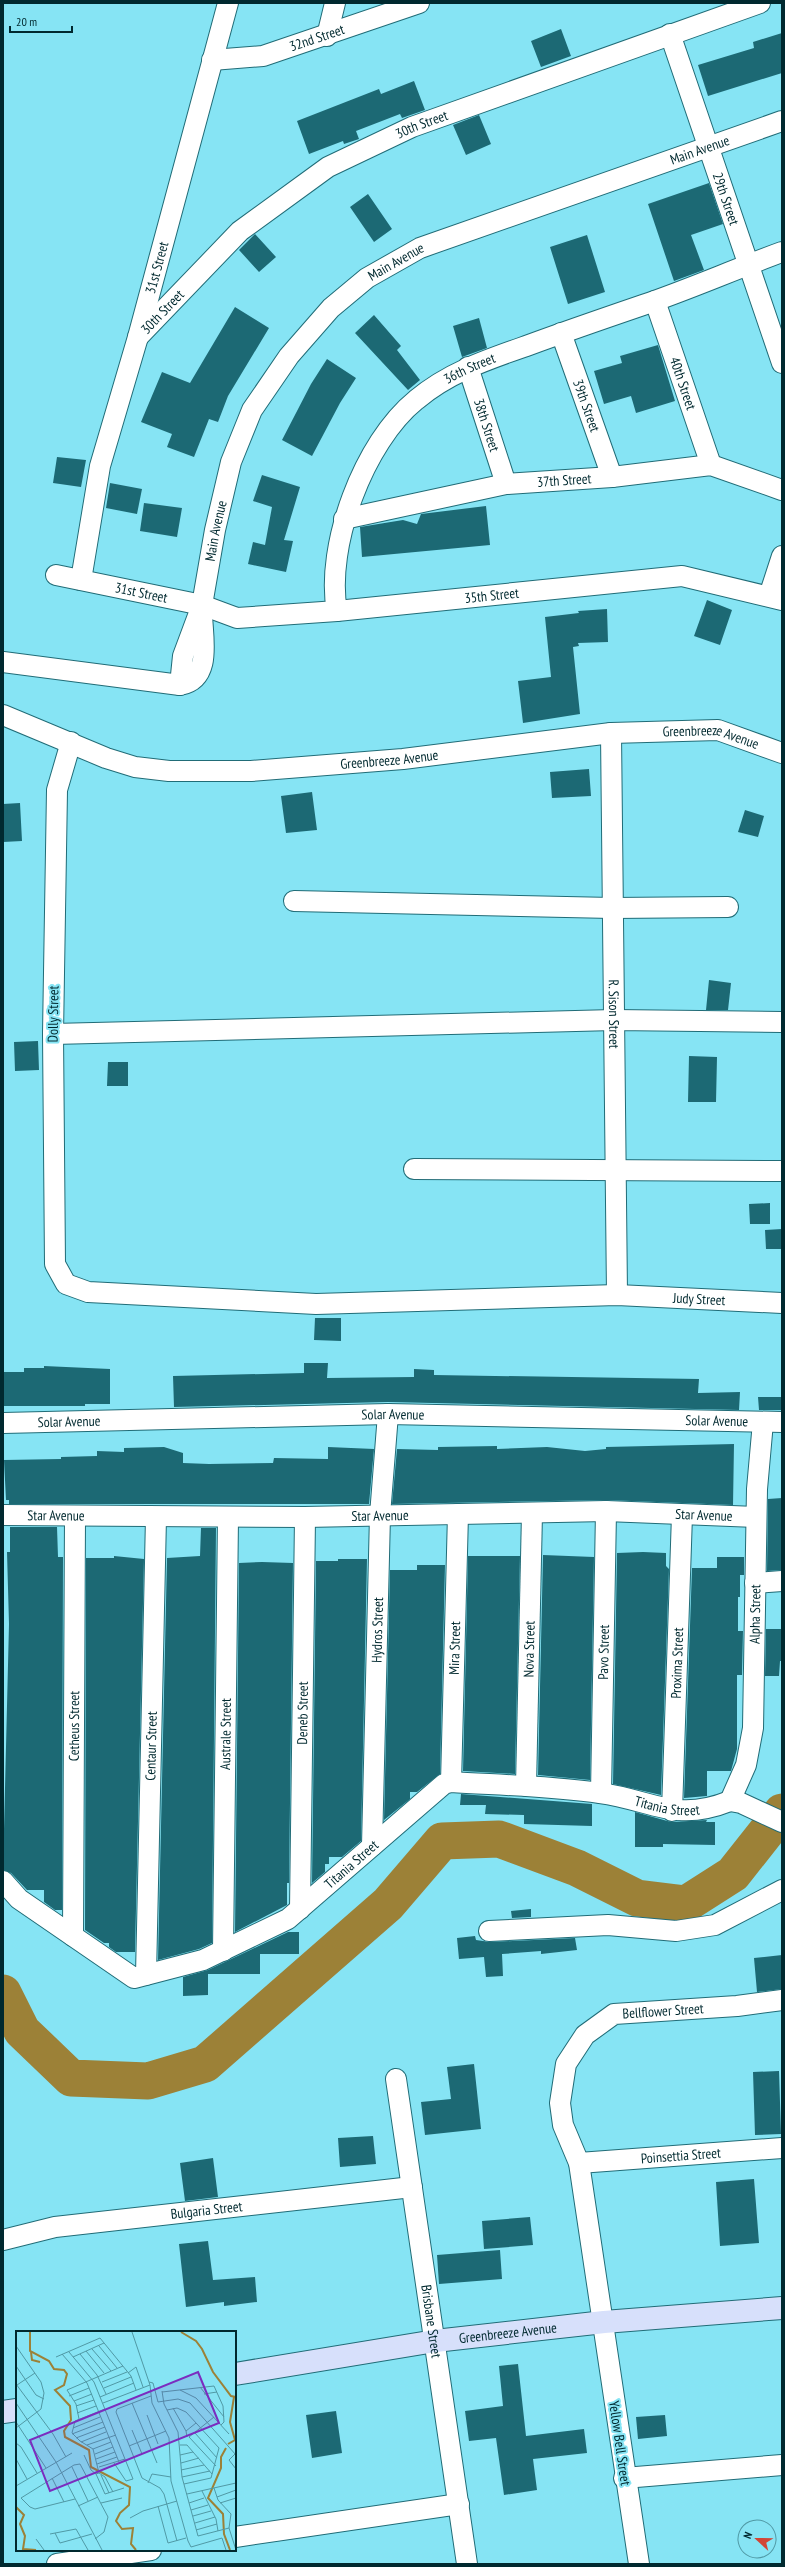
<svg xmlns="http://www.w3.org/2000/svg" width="785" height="2567" viewBox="0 0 785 2567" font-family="'PT Sans Narrow',sans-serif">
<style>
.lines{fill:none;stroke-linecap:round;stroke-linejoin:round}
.river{stroke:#9c8137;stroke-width:37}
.building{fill:#1c6974}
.street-casing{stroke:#216c77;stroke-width:22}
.secondary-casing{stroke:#216c77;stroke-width:24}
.street{stroke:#fff;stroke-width:20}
.secondary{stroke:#d7e0fb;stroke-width:22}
.labels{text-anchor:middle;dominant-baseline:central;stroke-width:4;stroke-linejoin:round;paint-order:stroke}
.street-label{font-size:14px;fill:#00292f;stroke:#86e4f4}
.inset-river{fill:none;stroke:#9c8137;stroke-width:2}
.inset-road{fill:none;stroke:#5099a5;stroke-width:1}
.view{fill:#7b2cbf;fill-opacity:0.15;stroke:#7b2cbf;stroke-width:2}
.inset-edge{fill:none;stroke:#00292f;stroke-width:2}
</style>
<rect width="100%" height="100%" fill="#86e4f4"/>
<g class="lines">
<path class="river" d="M 3,1993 L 22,2031 L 71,2078 L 148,2081 L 205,2064 L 388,1904 L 442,1841 L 499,1839 L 577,1868 L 637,1898 L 686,1904 L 733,1874 L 782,1812"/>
</g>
<path class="building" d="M 561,29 L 571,56 L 541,67 L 531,41 Z
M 782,33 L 782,73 L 708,96 L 698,65 L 754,48 L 753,42 Z
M 414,81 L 425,110 L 402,118 L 400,114 L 356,131 L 359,139 L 344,144 L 343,141 L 309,154 L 297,121 L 379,89 L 381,94 Z
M 479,115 L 491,144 L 466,155 L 453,125 Z
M 709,183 L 723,224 L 691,235 L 704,270 L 674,281 L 648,204 Z
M 368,194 L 392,229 L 374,242 L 350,207 Z
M 255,234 L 276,257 L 259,272 L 239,250 Z
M 587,235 L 605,292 L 568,304 L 550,247 Z
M 235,307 L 269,328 L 228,396 L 218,422 L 209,419 L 194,457 L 167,447 L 172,434 L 141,422 L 162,372 L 190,383 Z
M 374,315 L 401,346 L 397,350 L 420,380 L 408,390 L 355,333 Z
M 479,318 L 487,348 L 462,357 L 453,326 Z
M 658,345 L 675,401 L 636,413 L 631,396 L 604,404 L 594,371 L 622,363 L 620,356 Z
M 327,359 L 356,378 L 340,403 L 312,456 L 282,440 L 311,384 Z
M 57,457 L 86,460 L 81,487 L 53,483 Z
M 262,475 L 300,487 L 284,540 L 293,541 L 286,572 L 248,564 L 253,542 L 265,545 L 272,507 L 253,501 Z
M 110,483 L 142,489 L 137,514 L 106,508 Z
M 144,503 L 182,508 L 177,537 L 140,531 Z
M 486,506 L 490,545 L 362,557 L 360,527 L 403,520 L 417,524 L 421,514 Z
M 707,600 L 732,610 L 720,645 L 694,636 Z
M 607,609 L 608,642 L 578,643 L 579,646 L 573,647 L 580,714 L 523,723 L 518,681 L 551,677 L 545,617 L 579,613 L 578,611 Z
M 589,769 L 591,796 L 552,798 L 550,772 Z
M 312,792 L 317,830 L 286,833 L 281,796 Z
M 20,803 L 22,841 L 3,842 L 3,804 Z
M 745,810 L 764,816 L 758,837 L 738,832 Z
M 709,980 L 731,983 L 728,1010 L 706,1010 Z
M 38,1041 L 39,1070 L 15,1071 L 14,1042 Z
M 689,1056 L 717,1057 L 716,1102 L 688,1102 Z
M 108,1062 L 128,1062 L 128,1086 L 107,1086 Z
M 770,1203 L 770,1224 L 750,1224 L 749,1204 Z
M 782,1229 L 782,1249 L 766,1249 L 765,1230 Z
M 315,1318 L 341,1318 L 341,1341 L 314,1340 Z
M 304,1363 L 328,1363 L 327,1378 L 414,1377 L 414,1369 L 434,1370 L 434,1375 L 699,1379 L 698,1393 L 740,1392 L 739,1410 L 388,1402 L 174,1407 L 173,1376 L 304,1373 Z
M 44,1366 L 110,1369 L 110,1404 L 85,1404 L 85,1406 L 3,1406 L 3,1372 L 24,1372 L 24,1368 L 44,1368 Z
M 758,1397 L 782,1397 L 782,1410 L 759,1410 Z
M 734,1444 L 733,1505 L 606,1500 L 392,1504 L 397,1449 L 438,1450 L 438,1447 L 497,1446 L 497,1449 L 547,1447 L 585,1451 L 606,1449 L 606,1447 Z
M 164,1447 L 183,1453 L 183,1463 L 209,1464 L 273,1463 L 274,1458 L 328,1459 L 328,1447 L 374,1449 L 369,1504 L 9,1504 L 9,1500 L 6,1500 L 4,1460 L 61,1459 L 61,1457 L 97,1456 L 97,1451 L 124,1452 L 124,1448 Z
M 782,1498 L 782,1570 L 767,1571 L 768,1499 Z
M 10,1527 L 57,1527 L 58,1557 L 63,1557 L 62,1910 L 55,1910 L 44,1902 L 44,1890 L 27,1890 L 11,1873 L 3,1870 L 9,1624 L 7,1552 L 10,1552 Z
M 201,1528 L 216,1528 L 212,1943 L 199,1949 L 158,1960 L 167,1558 L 200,1556 Z
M 643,1552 L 666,1553 L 666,1566 L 669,1569 L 661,1795 L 613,1784 L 617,1553 Z
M 543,1555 L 594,1557 L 590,1780 L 538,1775 Z
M 114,1556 L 144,1559 L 135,1952 L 116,1952 L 109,1947 L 109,1943 L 104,1943 L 85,1930 L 86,1558 L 114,1558 Z
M 468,1556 L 520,1556 L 515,1774 L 463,1771 Z
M 717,1557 L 744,1557 L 744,1575 L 740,1575 L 740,1597 L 738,1597 L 738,1631 L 743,1631 L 742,1675 L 737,1675 L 737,1749 L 731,1771 L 707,1771 L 707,1796 L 684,1798 L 692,1568 L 717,1568 Z
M 338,1559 L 367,1559 L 361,1841 L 342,1857 L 329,1857 L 329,1864 L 325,1864 L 325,1872 L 312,1883 L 316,1561 L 338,1561 Z
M 262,1562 L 293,1563 L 289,1883 L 287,1883 L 287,1905 L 235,1932 L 239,1563 Z
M 417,1565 L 445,1565 L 440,1774 L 417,1792 L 410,1792 L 410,1799 L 384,1820 L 390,1570 L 417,1570 Z
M 766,1629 L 782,1629 L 782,1661 L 780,1661 L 779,1676 L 765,1676 Z
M 461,1794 L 592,1804 L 592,1826 L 524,1824 L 524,1815 L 485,1814 L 486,1805 L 460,1805 Z
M 635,1812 L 671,1822 L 707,1820 L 706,1822 L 715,1822 L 715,1845 L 663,1844 L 663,1847 L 635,1847 Z
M 531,1909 L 531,1917 L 512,1918 L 511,1911 Z
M 288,1932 L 299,1932 L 299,1954 L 260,1954 L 260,1974 L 208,1974 L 208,1995 L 183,1996 L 183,1977 L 208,1970 Z
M 475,1936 L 476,1940 L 490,1942 L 575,1938 L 577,1950 L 541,1954 L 541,1951 L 502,1954 L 503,1976 L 486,1977 L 484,1957 L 459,1959 L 457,1938 Z
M 782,1955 L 782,1989 L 757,1992 L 754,1958 Z
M 474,2064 L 481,2129 L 425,2135 L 421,2102 L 451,2099 L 447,2067 Z
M 779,2071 L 781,2134 L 755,2135 L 753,2072 Z
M 373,2136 L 376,2164 L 340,2167 L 338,2138 Z
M 213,2158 L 218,2197 L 185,2201 L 180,2163 Z
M 754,2179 L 759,2243 L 720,2246 L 716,2182 Z
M 530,2217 L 533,2245 L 484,2249 L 482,2221 Z
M 208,2241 L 213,2280 L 255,2277 L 257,2302 L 224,2306 L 224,2302 L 186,2307 L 179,2244 Z
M 500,2250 L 502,2279 L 439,2284 L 437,2255 Z
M 518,2364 L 526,2436 L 584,2429 L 587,2453 L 533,2459 L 537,2490 L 504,2495 L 496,2438 L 469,2441 L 465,2411 L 503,2406 L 499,2366 Z
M 336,2411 L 342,2453 L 312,2458 L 306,2415 Z
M 665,2415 L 667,2436 L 638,2439 L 636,2417 Z"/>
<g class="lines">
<defs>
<g id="street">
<path id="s1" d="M 670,34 L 782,363"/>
<path d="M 327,36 L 335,3"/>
<path id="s2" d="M 212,60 L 263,56 L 419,3"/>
<path id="s3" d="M 655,301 L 711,465"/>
<path id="s4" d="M 561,333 L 612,477"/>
<path id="s5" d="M 138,337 L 240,231 L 328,167 L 412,127 L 760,3"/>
<path id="s6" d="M 468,367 L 506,484"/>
<path id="s7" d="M 344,519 L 506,484 L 612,477 L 711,465 L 782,490"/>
<path id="s8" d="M 56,575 L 202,605 L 237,618 L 337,611 L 682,576 L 782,600"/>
<path id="s9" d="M 81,580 L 100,466 L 138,337 L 228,3"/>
<path d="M 769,596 L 782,556"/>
<path id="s10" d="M 337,611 C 325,546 364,442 416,400 C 449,372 489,359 529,345 C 567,331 605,318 643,305 C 690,289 735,269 782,252"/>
<path d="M 3,662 L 180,685 C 212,679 203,640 202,615"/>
<path id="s11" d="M 180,685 L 183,656 L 202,605 L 215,530 L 231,462 L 252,410 L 289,356 L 331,308 L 367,278 L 420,248 L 782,121"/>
<path id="s12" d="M 3,715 L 106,758 L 135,767 L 169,771 L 251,771 L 403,759 L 611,733 L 718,730 L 782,753"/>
<path id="s13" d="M 611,733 L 617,1295"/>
<path id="s14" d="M 71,742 L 57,790 L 53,1034 L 55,1264 L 66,1284 L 88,1292 L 316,1304 L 617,1295 L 782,1303"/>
<path d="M 294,901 L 612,908 L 728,907"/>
<path d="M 53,1034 L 614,1020 L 782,1022"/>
<path d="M 414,1169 L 782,1171"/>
<path id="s15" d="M 3,1423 L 388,1414 L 782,1422"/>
<path id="s16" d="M 3,1515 L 305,1517 L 606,1511 L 756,1517"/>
<path d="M 755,1583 L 782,1581"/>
<path id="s17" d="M 451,1782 L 458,1514"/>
<path id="s18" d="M 526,1786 L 532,1513"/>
<path id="s19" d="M 601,1793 L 606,1511"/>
<path id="s20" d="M 730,1801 L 746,1765 L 753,1728 L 757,1489 L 763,1422"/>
<path d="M 730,1801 L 741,1803 L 782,1822"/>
<path id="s21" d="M 672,1811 L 682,1515"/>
<path id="s22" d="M 372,1846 L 380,1515 L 388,1414"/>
<path id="s23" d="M 3,1881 L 19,1899 L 134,1978 L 203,1960 L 288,1919 L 444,1784 L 451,1782 C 500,1785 551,1786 600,1793 C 652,1800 675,1823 730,1801"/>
<path id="s24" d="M 300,1909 L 305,1517"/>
<path d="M 489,1931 L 608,1925 L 676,1931 L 715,1925 L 782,1890"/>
<path id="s25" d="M 73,1936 L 75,1517"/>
<path id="s26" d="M 223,1951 L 228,1517"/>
<path id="s27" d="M 146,1975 L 156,1517"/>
<path id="s28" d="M 396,2079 L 467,2564"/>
<path id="s29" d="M 579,2163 L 782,2148"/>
<path id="s30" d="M 3,2240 L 55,2227 L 412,2187"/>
<path d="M 624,2478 L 782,2465"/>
<path d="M 235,2537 L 459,2504"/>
<path d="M 57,2564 L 151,2550"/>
<path id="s31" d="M 639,2564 L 579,2163 L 563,2125 L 560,2103 L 566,2064 L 585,2035 L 614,2014 L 737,2006 L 782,2000"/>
</g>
<g id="secondary">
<path id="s32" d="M 235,2374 L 435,2341 L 604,2322 L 782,2308"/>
<path d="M 3,2412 L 17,2410"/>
</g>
</defs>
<use href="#street" class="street-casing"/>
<use href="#secondary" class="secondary-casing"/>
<use href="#street" class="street"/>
<use href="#secondary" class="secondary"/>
</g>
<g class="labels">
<g class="street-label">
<text stroke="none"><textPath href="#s2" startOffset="108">32nd Street</textPath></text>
<text stroke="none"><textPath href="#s5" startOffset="359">30th Street</textPath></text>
<text stroke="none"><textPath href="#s11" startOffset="819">Main Avenue</textPath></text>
<text stroke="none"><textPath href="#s1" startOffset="174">29th Street</textPath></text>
<text stroke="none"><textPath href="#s11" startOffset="495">Main Avenue</textPath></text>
<text stroke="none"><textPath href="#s9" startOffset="322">31st Street</textPath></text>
<text stroke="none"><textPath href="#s5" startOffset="35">30th Street</textPath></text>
<text stroke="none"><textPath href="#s10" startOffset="296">36th Street</textPath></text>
<text stroke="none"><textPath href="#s3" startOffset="87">40th Street</textPath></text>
<text stroke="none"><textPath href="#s4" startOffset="77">39th Street</textPath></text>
<text stroke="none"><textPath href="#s6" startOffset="61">38th Street</textPath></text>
<text stroke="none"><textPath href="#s7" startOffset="224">37th Street</textPath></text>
<text stroke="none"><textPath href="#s11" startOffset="159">Main Avenue</textPath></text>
<text stroke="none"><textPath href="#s8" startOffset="87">31st Street</textPath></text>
<text stroke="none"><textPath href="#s8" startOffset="442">35th Street</textPath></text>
<text stroke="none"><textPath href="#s12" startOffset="721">Greenbreeze Avenue</textPath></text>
<text stroke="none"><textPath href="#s12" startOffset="397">Greenbreeze Avenue</textPath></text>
<text transform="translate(53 1014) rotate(-89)">Dolly Street</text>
<text stroke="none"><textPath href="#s13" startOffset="281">R. Sison Street</textPath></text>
<text stroke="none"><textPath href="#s14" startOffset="1182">Judy Street</textPath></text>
<text stroke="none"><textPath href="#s15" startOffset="390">Solar Avenue</textPath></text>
<text stroke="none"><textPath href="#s15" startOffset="66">Solar Avenue</textPath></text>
<text stroke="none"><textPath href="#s15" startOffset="714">Solar Avenue</textPath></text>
<text stroke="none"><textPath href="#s16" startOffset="377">Star Avenue</textPath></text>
<text stroke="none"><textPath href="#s16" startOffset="701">Star Avenue</textPath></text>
<text stroke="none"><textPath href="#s16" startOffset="53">Star Avenue</textPath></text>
<text stroke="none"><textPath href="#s20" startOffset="191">Alpha Street</textPath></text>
<text stroke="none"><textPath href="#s22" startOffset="216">Hydros Street</textPath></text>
<text stroke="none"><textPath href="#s17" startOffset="134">Mira Street</textPath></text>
<text stroke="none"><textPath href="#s18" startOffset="137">Nova Street</textPath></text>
<text stroke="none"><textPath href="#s19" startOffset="141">Pavo Street</textPath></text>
<text stroke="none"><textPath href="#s21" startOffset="148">Proxima Street</textPath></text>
<text stroke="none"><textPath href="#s24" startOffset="196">Deneb Street</textPath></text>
<text stroke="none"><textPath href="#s25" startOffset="210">Cetheus Street</textPath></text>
<text stroke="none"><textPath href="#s26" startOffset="217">Australe Street</textPath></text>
<text stroke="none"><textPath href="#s27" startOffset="229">Centaur Street</textPath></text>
<text stroke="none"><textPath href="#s23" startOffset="761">Titania Street</textPath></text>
<text stroke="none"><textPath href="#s23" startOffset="413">Titania Street</textPath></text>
<text stroke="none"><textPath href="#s31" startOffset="628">Bellflower Street</textPath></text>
<text stroke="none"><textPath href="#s29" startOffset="102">Poinsettia Street</textPath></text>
<text stroke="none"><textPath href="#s30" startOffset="206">Bulgaria Street</textPath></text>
<text stroke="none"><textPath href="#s28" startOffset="245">Brisbane Street</textPath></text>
<text stroke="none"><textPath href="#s32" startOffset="276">Greenbreeze Avenue</textPath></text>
<text transform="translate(620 2443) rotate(82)">Yellow Bell Street</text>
</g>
</g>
<g transform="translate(16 2331)">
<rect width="220" height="220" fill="#86e4f4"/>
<path class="inset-river" d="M 14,1 L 14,20 L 33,30 L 38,38 L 48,39 L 51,43 L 48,54 L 39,59 L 54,75 L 55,89 L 48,100 L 49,106 L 73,119 L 75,136 L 114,156 L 113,174 L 104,182 L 100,190 L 106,198 L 117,197 L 115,213 L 120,219M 165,1 L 180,10 L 186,18 L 197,41 L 215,65 L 220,66M 15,21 L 16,29 L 24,31M 212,113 L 219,109 L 214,91 L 218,66M 210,117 L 205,126 L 205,137 L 192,167 L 207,183 L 208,203 L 214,219M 0,176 L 8,184 L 4,193 L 9,205 L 7,218 L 20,219"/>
<path class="inset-road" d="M 116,1 L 134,54 L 136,72 L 153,107 L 155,150 L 172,210 L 175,216 L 206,207 L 210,219M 0,15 L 25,51 L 28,62 L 25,78 L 0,97M 83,15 L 101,37M 76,18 L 95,40M 70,20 L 88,42M 53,21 L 78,51 L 117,148 L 110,150 L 98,132M 46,23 L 71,52 L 103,131M 64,23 L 81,44 L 90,63M 40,26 L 84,7 L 115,45 L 120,59M 57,26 L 88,12M 0,35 L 20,64 L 28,68M 112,42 L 120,36 L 127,56M 86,51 L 111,41M 133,51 L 137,52 L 142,71M 0,53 L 37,103 L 50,126M 1,54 L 19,42M 184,56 L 208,86M 88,57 L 115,46M 164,59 L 180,67 L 213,103M 146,60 L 148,73 L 162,101 L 166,146 L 182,205 L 213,197M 146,61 L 198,55 L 207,75 L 208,91 L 205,94M 188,63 L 201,61M 53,65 L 73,57M 135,65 L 101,78 L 100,81 L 126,147 L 144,157 L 148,163 L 161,210M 84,66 L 118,52M 58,70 L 76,63M 142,71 L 162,68 L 174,72 L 220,124M 0,72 L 40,131 L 86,219M 87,72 L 134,54M 116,72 L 141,132M 60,75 L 78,69M 157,77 L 170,100 L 171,106M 151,79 L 161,77 L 170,81 L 203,117 L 195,147 L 168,153M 61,82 L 80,75M 131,84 L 142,113M 63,88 L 60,73 L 51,59 L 107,35M 0,91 L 30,137M 57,97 L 84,86M 116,99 L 126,123M 170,100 L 180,92M 179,102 L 201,127M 56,103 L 87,91M 173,106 L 200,135M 173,106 L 198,86M 60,107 L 89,96M 65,111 L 90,101M 0,112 L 5,116 L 21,142M 71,114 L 100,104M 164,114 L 171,114 L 196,143M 113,115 L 150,100M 77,118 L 95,111M 79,123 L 97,116M 219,123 L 213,129 L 220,138M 68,124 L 75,139 L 80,143 L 83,142 L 77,118 L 64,110 L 56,102 L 59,90 L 89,78M 164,124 L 177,121M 0,128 L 11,148M 80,128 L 99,121M 165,132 L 183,127M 81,133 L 101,126M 56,136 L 72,170M 83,136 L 109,128M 165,139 L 188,134M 83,142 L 89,146 L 97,161M 80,143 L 89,163 L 108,157M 85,144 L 93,162M 166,146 L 194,140M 36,147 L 48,171M 132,152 L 136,143 L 155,146M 0,155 L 56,122M 198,157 L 202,169 L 215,183 L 213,197 L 220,219M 186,160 L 200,188 L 202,200M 171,163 L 220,152M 201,166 L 220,159M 59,168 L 19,178 L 14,176 L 5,167 L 58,134 L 64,133 L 92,186 L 88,201 L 79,208M 85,172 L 106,167M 173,172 L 188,167M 204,172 L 220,167M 62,175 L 82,166M 142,175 L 152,212 L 170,207M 175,179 L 192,174M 177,185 L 195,180M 114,187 L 127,180 L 161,170M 179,192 L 199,186M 180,199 L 201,193M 39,202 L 44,212 L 76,203M 34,203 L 60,198 L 72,219M 20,208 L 28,219"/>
<path class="view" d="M 182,41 L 203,92 L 34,160 L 14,109 Z"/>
<rect width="220" height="220" class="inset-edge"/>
</g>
<rect width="785" height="2567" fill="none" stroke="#00292f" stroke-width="8"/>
<g transform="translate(757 2539) rotate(292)"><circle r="19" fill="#86e4f4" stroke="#5099a5"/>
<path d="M0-3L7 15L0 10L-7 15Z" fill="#d24536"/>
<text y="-6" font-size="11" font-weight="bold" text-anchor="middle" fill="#00292f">N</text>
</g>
<path d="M10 26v6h62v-6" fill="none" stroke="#00292f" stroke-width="2"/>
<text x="16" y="26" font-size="12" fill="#00292f" stroke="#86e4f4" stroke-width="3" paint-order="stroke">20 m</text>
</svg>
